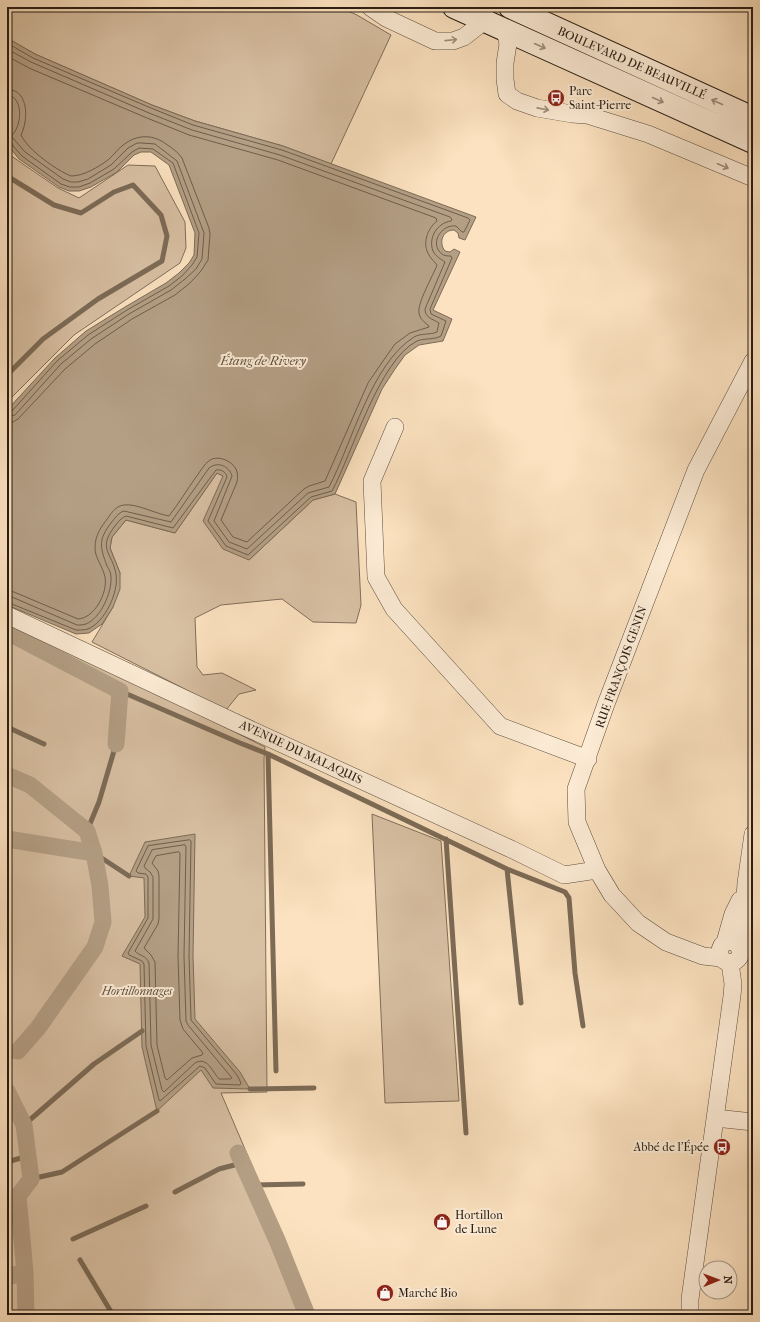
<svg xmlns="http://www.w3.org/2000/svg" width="760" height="1322" viewBox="0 0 760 1322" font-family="'IM FELL French Canon',serif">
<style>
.green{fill:#d8c0a3;stroke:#806e5b}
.water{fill:#b49f85;stroke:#7c6b57}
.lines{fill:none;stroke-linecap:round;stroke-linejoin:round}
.shore{stroke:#6e5e4c;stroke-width:1}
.stream{stroke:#7c6b57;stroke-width:5}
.canal{stroke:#b49f85;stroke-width:17}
.street-casing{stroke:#5c4e3e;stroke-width:18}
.secondary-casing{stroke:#271c13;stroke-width:24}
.street{stroke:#fdecd6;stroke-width:17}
.secondary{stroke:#fdecd6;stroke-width:22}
.oneway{stroke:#9d8e7e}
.labels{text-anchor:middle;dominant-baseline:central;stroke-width:4;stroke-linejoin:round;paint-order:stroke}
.street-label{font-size:12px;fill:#271c13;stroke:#fdecd6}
.poi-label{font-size:12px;fill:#271c13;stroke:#fdecd6;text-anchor:start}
.park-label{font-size:12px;font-style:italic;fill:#5c4d3e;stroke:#fdecd6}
.water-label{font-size:13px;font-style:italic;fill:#5f5041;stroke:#fdecd6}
</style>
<rect width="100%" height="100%" fill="#fce2c0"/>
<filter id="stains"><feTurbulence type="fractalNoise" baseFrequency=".005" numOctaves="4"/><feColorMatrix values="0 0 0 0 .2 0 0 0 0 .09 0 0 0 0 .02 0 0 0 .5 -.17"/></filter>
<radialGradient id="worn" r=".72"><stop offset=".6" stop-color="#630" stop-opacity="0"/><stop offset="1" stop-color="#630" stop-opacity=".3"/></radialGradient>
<path class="green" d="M 7,7 L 339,7 L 357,15 L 391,35 L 331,164 L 283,146 L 195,121 L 152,105 L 35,54 L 7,38 Z
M 7,153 L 58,188 L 79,198 L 128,165 L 155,166 L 185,222 L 186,248 L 180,263 L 74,335 L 12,397 L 7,404 Z
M 217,473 L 223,476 L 249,560 L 313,500 L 335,494 L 356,502 L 361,605 L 356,623 L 313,622 L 282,599 L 221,605 L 195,618 L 197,667 L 203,675 L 222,673 L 256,690 L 239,694 L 226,710 L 92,642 L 113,607 L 120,573 L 110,548 L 112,537 L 126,520 L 175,533 Z
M 7,619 L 265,747 L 264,759 L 267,1092 L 221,1093 L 286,1245 L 314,1315 L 7,1315 Z
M 372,814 L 441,841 L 459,1101 L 385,1103 Z"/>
<path class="water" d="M 7,38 L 35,54 L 152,105 L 195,121 L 283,146 L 476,217 L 465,240 L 459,238 L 458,233 L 454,230 C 443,230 438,242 445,251 L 450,252 L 454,249 L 460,252 L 433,310 L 452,319 L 443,341 L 419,345 L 405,355 L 395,369 L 382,389 L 335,494 L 313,500 L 249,560 L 223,549 L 203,521 L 223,476 L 217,473 L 175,533 L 126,520 L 112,537 L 110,548 L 120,573 L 120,589 L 113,607 L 102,624 L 89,633 L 76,634 L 7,605 L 7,410 L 55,358 L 86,331 L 125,307 L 166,283 L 179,273 L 189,263 L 194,255 L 195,233 L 169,165 L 151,152 L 141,152 L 134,155 L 117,172 L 91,187 L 79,191 L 69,191 L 59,187 L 19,159 L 10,148 L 7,139 L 11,116 L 10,111 L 7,99 Z
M 195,834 L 193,956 L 195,1019 L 240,1072 L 250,1089 L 213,1088 L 201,1070 L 157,1111 L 142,1047 L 140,964 L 122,956 L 145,917 L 144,878 L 129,876 L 145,842 Z"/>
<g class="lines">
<path class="shore" d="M 7,43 L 33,58 L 151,108 L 193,125 L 282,150 L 468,218 L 470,220 L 464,232 L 462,232 L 456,226 C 441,224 429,244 442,254 C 444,256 448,256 451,256 L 452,258 L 430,309 L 431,314 L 446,321 L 441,336 C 434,340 424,338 417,341 C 379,360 352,454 332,491 L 311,497 L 248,555 L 226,546 L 208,521 L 227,477 C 226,472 221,469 216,470 L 173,528 L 126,516 C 121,518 118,522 115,526 C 97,549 112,552 116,574 C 119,592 105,622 88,629 C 85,630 80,630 76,630 L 7,602
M 7,49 L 31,62 L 149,113 L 192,130 L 280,155 L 450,217 L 452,219 L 451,221 C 437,223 428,238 433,251 C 436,257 441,259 445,262 L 425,309 C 425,318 433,319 439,323 L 437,332 C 430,335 421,333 414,337 C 371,364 352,443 329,487 L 308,493 L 247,549 L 229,542 L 214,521 L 232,476 C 229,466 218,461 209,468 L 171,522 L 124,511 C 118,513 115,518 111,523 C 98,540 100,547 107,566 C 109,569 111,573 111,577 C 112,592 101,618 86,624 C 83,625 79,625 77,625 L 12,597 L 7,597
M 7,56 L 29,68 L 147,118 L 189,135 L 278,160 L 436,218 L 437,221 C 427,229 422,244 429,255 C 431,259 435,262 437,265 C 433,276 417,303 419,313 C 420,319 424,322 428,325 L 429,327 L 410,333 L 395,344 L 383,361 L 368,383 L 325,481 L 309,486 L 304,489 L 247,542 L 233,537 L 221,520 L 237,482 C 238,476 238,470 233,465 C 227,459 217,456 210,460 C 204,464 200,472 196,477 C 187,490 179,503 169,516 C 156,514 136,503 124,505 C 116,506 112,512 108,518 C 101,527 95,535 95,548 C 95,558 103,567 105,577 C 108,592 95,618 78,619 L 14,592 L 7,591
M 7,89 C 30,90 28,121 21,135 C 28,150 56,170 71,176 C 84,176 98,167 108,160 C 114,155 119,147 126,143 C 139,134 154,135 166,144 C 172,148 178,152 182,158 L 209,228 L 210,234 L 208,260 L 201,271 L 190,283 L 175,295 L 132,319 L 95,344 L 65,369 L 18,419 L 13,422 L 7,423
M 7,95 C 24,96 22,126 12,135 L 12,137 L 25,152 L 63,179 L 71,182 L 78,182 L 88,179 L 111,165 L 128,148 L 137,143 L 142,143 L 155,144 L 177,161 L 204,233 L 202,259 L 196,269 L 185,279 L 171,290 L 129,314 L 91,339 L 61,364 L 15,415 L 7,417
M 7,141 L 11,142 L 14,147 L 22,156 L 61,184 L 70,187 L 79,187 L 90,183 L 114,169 L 132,152 L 139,148 L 153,149 L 173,163 L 199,233 L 197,257 L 192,265 L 182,276 L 169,286 L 127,310 L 88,335 L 57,361 L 12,411 L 7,412
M 190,840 L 191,841 L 189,956 L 191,1020 L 237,1075 L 241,1083 L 240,1085 L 216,1084 L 205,1068 L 200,1066 L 160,1101 L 159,1100 L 146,1046 L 144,964 L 142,961 L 129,955 L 128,953 L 148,918 L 148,877 L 146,874 L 138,873 L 136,871 L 148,846 Z
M 185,845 L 186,847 L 184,956 L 186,1021 L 188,1025 L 232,1078 L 230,1079 L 219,1079 C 212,1071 207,1056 195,1063 L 164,1092 L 162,1090 L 151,1045 L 149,963 C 146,955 139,956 135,951 L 153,919 L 153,877 L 150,872 L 145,868 L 144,866 L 152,850 Z
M 179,852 L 180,854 L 178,956 L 180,1020 L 183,1029 L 203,1053 L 202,1055 L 192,1058 L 167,1080 L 165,1078 L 157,1045 L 155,962 L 151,955 L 144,948 L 158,924 L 159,919 L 159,876 L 158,871 L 152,863 L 156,856 Z"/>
<path class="stream" d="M 7,176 L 54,205 L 81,213 L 114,192 L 133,185 L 161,215 L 167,236 L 162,261 L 98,299 L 43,339 L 7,375
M 120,691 L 240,743 L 268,754 L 507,869 L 565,892 L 569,898 L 575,973 L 583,1026
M 7,727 L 44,744
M 268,754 L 276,1071
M 87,831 L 99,802 L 116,744
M 446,839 L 466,1133
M 94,853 L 129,876
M 507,869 L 521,1003
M 7,968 L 9,966
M 7,1060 L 18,1051
M 250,1089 L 314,1088
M 7,1104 L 13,1103
M 24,1125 L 94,1064 L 142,1031
M 7,1162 L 28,1156
M 31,1179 L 62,1172 L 157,1111
M 252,1185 L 303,1184
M 175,1192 L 219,1169 L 242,1163
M 73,1239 L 146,1206
M 80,1260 L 113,1315"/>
<path class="canal" d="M 7,632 L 120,691 L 116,744
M 7,775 L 30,785 L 87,831 L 94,853 L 100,886 L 103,922 L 95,947 L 38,1028 L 18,1051
M 7,839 L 94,853
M 7,1091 L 24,1125 L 31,1179 L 18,1196 L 25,1272 L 26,1315
M 238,1153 L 277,1240 L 307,1315
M 7,1277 L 25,1272"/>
<defs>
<path id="street" d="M 370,7 L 386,18 L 435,41 L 453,41 L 464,37 L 478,26 L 486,7
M 505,30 L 508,44 L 505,63 L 505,79 L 507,94 L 517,101 L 537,108 L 572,114 L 587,115 L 648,134 L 753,178
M 395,427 L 372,481 L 376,577 L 394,609 L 500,726 L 588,759
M 7,615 L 232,721 L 511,849 L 564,875 L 597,870
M 725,942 L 733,914 L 740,900
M 740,950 C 737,941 729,939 722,945 C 713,960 734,971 741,954 L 746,883 L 753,834
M 721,958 L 703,956 L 666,942 L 638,923 L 612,895 L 597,870 L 577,822 L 576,789 L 606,704 L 696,470 L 753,361
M 715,1118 L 753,1122
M 690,1315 L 690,1299 L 732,996 L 733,984 L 730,963"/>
<path id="secondary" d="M 454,7 L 753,142
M 510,7 L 753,118"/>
</defs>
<use href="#street" class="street-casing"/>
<use href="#secondary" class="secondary-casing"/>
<use href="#street" class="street"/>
<use href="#secondary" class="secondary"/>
</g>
<defs><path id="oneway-shaft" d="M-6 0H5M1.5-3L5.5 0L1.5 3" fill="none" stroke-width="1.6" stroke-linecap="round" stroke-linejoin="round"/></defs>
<g class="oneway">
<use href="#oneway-shaft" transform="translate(451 40) rotate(-6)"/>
<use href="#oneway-shaft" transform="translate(540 46) rotate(24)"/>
<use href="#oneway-shaft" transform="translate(658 100) rotate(24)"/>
<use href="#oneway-shaft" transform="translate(717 102) rotate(-156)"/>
<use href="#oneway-shaft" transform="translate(543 109) rotate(11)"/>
<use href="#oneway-shaft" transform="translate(723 166) rotate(23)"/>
</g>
<defs>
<symbol id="bus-disc" viewBox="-11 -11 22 22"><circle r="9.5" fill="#8f2418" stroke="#fdecd6"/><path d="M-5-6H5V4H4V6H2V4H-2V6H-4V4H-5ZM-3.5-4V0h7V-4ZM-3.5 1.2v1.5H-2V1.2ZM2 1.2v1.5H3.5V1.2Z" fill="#fff"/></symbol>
<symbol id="shop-disc" viewBox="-11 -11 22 22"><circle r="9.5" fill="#8f2418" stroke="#fdecd6"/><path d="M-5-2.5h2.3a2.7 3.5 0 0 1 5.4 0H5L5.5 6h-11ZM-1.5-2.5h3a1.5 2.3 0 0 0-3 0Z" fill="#fff"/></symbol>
</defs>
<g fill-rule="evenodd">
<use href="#bus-disc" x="546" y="88" width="20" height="20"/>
<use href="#bus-disc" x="712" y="1137" width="20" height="20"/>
<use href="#shop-disc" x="432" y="1212" width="20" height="20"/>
<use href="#shop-disc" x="375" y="1283" width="20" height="20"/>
</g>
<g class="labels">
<g class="street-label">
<text transform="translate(632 63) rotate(24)">BOULEVARD DE BEAUVILLÉ</text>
<text transform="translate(621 667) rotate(-70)">RUE FRANÇOIS GENIN</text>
<text transform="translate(301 752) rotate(25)">AVENUE DU MALAQUIS</text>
</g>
<g class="poi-label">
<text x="569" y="91">Parc<tspan x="569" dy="14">Saint-Pierre</tspan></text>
<text x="709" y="1147" text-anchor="end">Abbé de l'Épée</text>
<text x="455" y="1215">Hortillon<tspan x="455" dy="14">de Lune</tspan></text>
<text x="398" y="1293">Marché Bio</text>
</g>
<g class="park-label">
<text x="137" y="991">Hortillonnages</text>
</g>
<g class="water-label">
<text x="263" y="360">Étang de Rivery</text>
</g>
</g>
<rect width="760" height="1322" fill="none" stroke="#fce2c0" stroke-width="24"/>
<rect x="8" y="8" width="744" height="1306" fill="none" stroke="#271c13" stroke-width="2"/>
<rect x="12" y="12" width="736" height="1298" fill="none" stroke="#271c13"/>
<g transform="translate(718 1280) rotate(89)"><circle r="19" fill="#fdecd6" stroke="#a79988"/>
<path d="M0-3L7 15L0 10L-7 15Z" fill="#8f2418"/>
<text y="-6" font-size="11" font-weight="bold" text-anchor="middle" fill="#271c13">N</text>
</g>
<rect width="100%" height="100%" filter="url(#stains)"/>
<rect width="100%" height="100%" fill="url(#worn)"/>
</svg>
